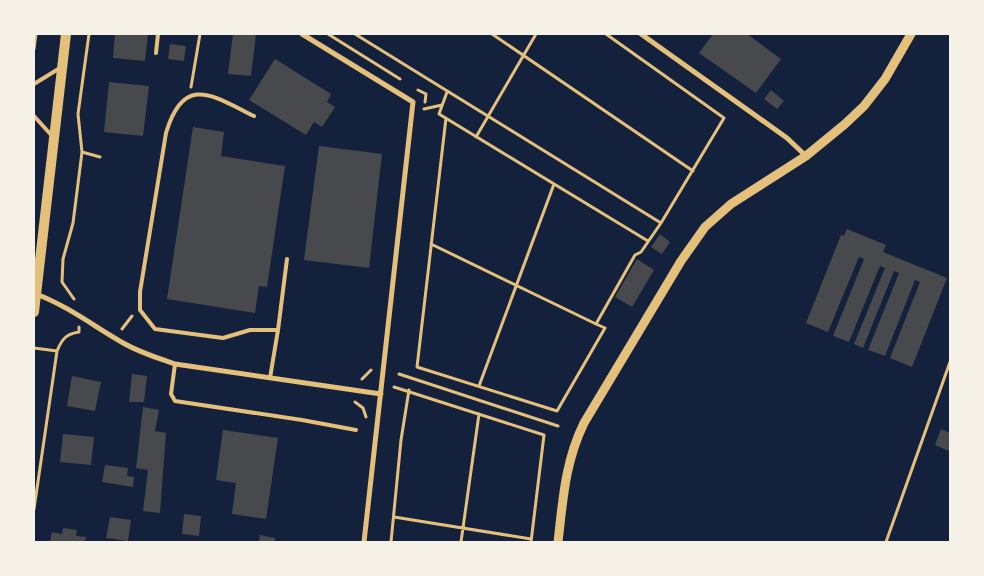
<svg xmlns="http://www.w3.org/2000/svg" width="984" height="576" viewBox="0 0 984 576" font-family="'Asap Condensed',sans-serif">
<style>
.building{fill:#48494c}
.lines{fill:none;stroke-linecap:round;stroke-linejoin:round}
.path{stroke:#e5c07b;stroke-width:3}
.service{stroke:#e5c07b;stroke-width:4}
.minor{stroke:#e5c07b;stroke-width:5}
.tertiary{stroke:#e5c07b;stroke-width:9}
.secondary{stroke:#e5c07b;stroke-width:10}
</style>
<rect width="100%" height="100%" fill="#14213d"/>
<path class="building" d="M 115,34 L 148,34 L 145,61 L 113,58 Z
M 233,34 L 256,34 L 251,76 L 228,74 Z
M 713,34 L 747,34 L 781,59 L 756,93 L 699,53 Z
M 170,44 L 186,46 L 184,61 L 168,59 Z
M 275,59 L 331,94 L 327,102 L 335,107 L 322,127 L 314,122 L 306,135 L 249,100 Z
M 109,82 L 149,86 L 143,136 L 104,132 Z
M 771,90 L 784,101 L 777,109 L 764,99 Z
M 193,127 L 224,132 L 221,156 L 285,166 L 267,287 L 259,286 L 255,313 L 167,299 Z
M 319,146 L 382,154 L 369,268 L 304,260 Z
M 847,229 L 886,245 L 883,252 L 947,278 L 912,367 L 890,358 L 920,282 L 915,280 L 885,356 L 868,350 L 899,273 L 894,271 L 863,348 L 854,344 L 885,268 L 880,266 L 849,342 L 833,336 L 864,259 L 859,257 L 828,332 L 806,323 L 841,235 L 844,236 Z
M 660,234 L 670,242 L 662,254 L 651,247 Z
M 637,259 L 654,270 L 632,307 L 615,297 Z
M 132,374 L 147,376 L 144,402 L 129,402 Z
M 72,376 L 101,382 L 95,411 L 67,406 Z
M 143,407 L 159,410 L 155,431 L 166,433 L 160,513 L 143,511 L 148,470 L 136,468 Z
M 941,429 L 950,433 L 949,451 L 935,445 Z
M 223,430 L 278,438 L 266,519 L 232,514 L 236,483 L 216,480 Z
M 63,434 L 94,437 L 91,465 L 60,462 Z
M 105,465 L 128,468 L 127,476 L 134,477 L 133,487 L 102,482 Z
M 184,514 L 201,516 L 199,536 L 182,534 Z
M 110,517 L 131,520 L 128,541 L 106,538 Z
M 63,528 L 77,530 L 76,536 L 86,537 L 85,542 L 50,542 L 52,532 L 62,534 Z
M 260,535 L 275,538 L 275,542 L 259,542 Z"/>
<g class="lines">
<path class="path" d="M 328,34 L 400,79
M 355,34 L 661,223
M 492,34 L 693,171
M 34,49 L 36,34
M 191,87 L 200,34
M 418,90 L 426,94 L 425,102
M 447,92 L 439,114 L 648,241
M 424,109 L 442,105
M 446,118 L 417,367 L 557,411 L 605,328 L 596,324 L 635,255 L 641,252 L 661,223 L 724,118 L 606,34
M 476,137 L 536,34
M 82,152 L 100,157
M 431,244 L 596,324
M 74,299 L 62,282 L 63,259 L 73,223 L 82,152 L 78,114 L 89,34
M 122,329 L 132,316
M 34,348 L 57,351
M 399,374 L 558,426
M 362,379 L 371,370
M 479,386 L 554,184
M 394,387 L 544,435 L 531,542
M 355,402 L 363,408 L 366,417
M 34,509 L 57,351 C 62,339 66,334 79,332 L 79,327
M 394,517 L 531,539
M 391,542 L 401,440 L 409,390
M 461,542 L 479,414
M 886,542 L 950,362"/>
<path class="service" d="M 156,53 L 158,34
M 34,84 L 60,68
M 34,116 L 53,137
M 254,116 C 213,96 184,73 166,133 L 140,292 L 140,310 L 155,329 L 223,338 L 250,330 L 278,330 L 270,378
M 278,330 L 287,259
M 175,364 L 171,394 L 175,401 L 302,420 L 356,430"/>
<path class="minor" d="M 302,34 L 413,102 L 364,542
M 641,34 L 787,138 L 806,156
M 36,294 C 68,306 95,327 125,344 C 141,353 158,358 175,364 L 381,394"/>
<path class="tertiary" d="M 558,542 C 563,499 565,462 584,423 L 681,261 L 705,227 L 731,204 L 806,156 L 845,124 L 864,106 L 885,79 L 911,34"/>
<path class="secondary" d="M 34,312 L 66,34"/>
</g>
<rect width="984" height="576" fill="none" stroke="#f6f1e7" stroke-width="70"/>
</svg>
